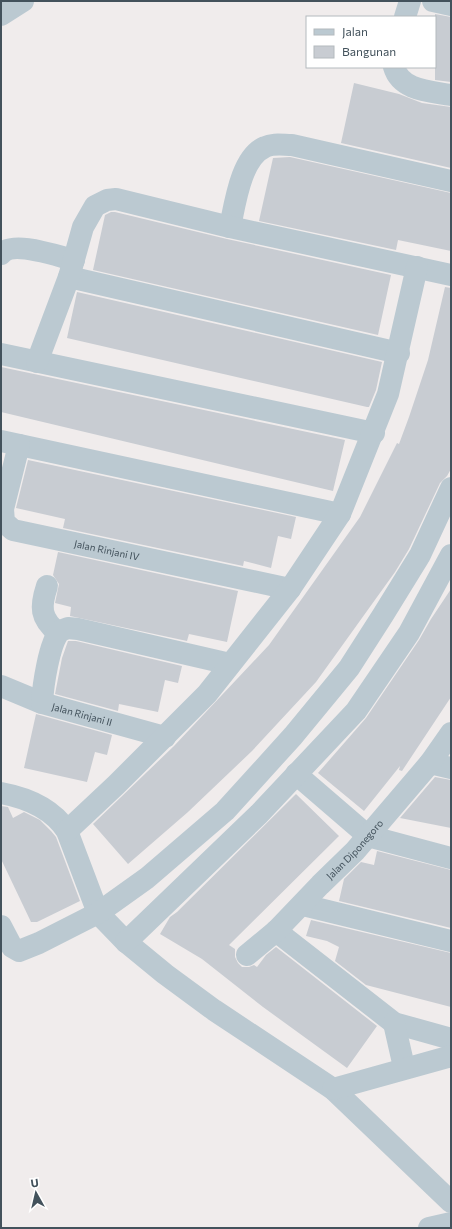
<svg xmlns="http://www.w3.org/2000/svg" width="452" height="1229" viewBox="0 0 452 1229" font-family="Commissioner,sans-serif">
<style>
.building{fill:#c8ccd2}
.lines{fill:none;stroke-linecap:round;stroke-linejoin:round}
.minor{stroke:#bbc9d1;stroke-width:22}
.labels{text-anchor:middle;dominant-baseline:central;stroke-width:3;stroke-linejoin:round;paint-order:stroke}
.street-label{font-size:10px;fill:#43525c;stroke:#fff}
</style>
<rect width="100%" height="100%" fill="#f0ecec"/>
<path class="building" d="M 435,14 L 451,17 L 451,82 L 435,80 Z
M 354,83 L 399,94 L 422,103 L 451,107 L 451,168 L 341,143 Z
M 290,157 L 451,193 L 451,251 L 398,240 L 396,250 L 259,221 L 273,158 Z
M 111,212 L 115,212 L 227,239 L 391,275 L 378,335 L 93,270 L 105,215 Z
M 445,287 L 451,288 L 451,469 L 447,476 L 440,483 L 409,549 L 395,572 L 316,682 L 252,751 L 188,812 L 128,864 L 93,824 L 174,746 L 269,645 L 360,517 L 397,443 L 399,444 L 409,417 L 428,360 Z
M 77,292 L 382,362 L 376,390 L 369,407 L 367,407 L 67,338 Z
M 1,367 L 345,440 L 333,491 L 1,412 Z
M 28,460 L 296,517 L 291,539 L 278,536 L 271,568 L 244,561 L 243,566 L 63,528 L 65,519 L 16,508 Z
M 58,552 L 238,591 L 227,642 L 189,634 L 187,641 L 70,616 L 71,607 L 55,603 L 59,584 L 53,575 Z
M 451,589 L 451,697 L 402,771 L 399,770 L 400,766 L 364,811 L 318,773 L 366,718 L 419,640 L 431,619 Z
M 68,641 L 76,641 L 182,666 L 178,683 L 165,680 L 158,712 L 119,704 L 118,711 L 55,694 L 62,658 Z
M 36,714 L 112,735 L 107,755 L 95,752 L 87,782 L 24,768 Z
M 435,777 L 451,780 L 451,828 L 400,818 Z
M 296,794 L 339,836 L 229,945 L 235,949 L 235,957 L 238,963 L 242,967 L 249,967 L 254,965 L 257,967 L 266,955 L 276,947 L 377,1026 L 347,1068 L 263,1007 L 202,959 L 160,934 L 170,917 L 177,912 Z
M 1,806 L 8,807 L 13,818 L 24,812 L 40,820 L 51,831 L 56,837 L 80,901 L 37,922 L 31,922 L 1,859 Z
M 377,851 L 451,870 L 451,928 L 339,901 L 344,879 L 361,862 L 374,865 Z
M 311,920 L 451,953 L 451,1007 L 366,985 L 335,961 L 339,947 L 327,941 L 306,936 Z"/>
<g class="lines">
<g class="minor">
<path d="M 433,1 L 451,5"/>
<path d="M 1,15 L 23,1"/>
<path d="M 405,17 L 410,1"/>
<path d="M 394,67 C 401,91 430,91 451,95"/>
<path d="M 230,227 C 235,204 241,157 265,147 C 273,143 283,145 292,145 L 451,181"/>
<path d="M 1,254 C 13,240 57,256 74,260"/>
<path d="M 69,277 L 399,353"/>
<path d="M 1,354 L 374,433"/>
<path d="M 37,362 L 69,277 L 83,227 L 95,206 L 107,200 L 116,199 L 230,227 L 451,275"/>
<path d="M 1,441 L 340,514"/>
<path id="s1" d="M 19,445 L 3,509 L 4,522 L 13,530 L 290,589"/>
<path d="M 47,586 C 40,607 40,618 58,633"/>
<path id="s2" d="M 1,686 L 42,703 L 165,737"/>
<path d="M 42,703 C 43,686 49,643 60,631 L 68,628 L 78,629 L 230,664"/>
<path d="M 430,763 L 451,768"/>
<path d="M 296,774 L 368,836 L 451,858"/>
<path d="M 1,793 C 28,798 52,808 67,831 L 98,913 L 126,942 L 165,974 L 214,1010 L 333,1089 L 451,1202"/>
<path d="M 67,831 L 116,785 L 207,694 L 290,589 L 340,514 L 388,394 L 417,267"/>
<path d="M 303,905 L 451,941"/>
<path d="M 1,926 L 12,947 L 19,951 L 39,943 L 98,913 L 147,878 L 225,811 L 293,736 L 349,668 L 383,615 L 420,555 L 451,488"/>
<path d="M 276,931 L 394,1023 L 451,1039"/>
<path d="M 126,942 L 259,814 L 356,711 L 409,633 L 451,555"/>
<path id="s3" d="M 247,955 L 276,931 L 320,885 L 355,851 L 430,763 L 451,733"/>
<path d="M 394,1023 L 404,1067"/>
<path d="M 333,1089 L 451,1056"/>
<path d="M 429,1228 L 451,1223"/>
</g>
</g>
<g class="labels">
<g class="street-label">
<text stroke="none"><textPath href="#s1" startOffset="187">Jalan Rinjani IV</textPath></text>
<text stroke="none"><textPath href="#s2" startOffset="86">Jalan Rinjani II</textPath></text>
<text stroke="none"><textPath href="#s3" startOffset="151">Jalan Diponegoro</textPath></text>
</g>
</g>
<rect width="452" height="1229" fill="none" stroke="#43525c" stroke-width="4"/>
<rect x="306" y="16" width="130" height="52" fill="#ffffff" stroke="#b4babe"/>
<rect x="314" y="29" width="20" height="6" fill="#bbc9d1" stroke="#b4babe"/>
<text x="342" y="36" font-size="12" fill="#43525c">Jalan</text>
<rect x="314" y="46" width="20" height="12" fill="#c8ccd2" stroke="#b4babe"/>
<text x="342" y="56" font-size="12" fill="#43525c">Bangunan</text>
<g transform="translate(36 1193) rotate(352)" stroke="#ffffff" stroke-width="3" paint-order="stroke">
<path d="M0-3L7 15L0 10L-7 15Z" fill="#43525c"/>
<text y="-6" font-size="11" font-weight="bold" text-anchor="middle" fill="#43525c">U</text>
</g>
</svg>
